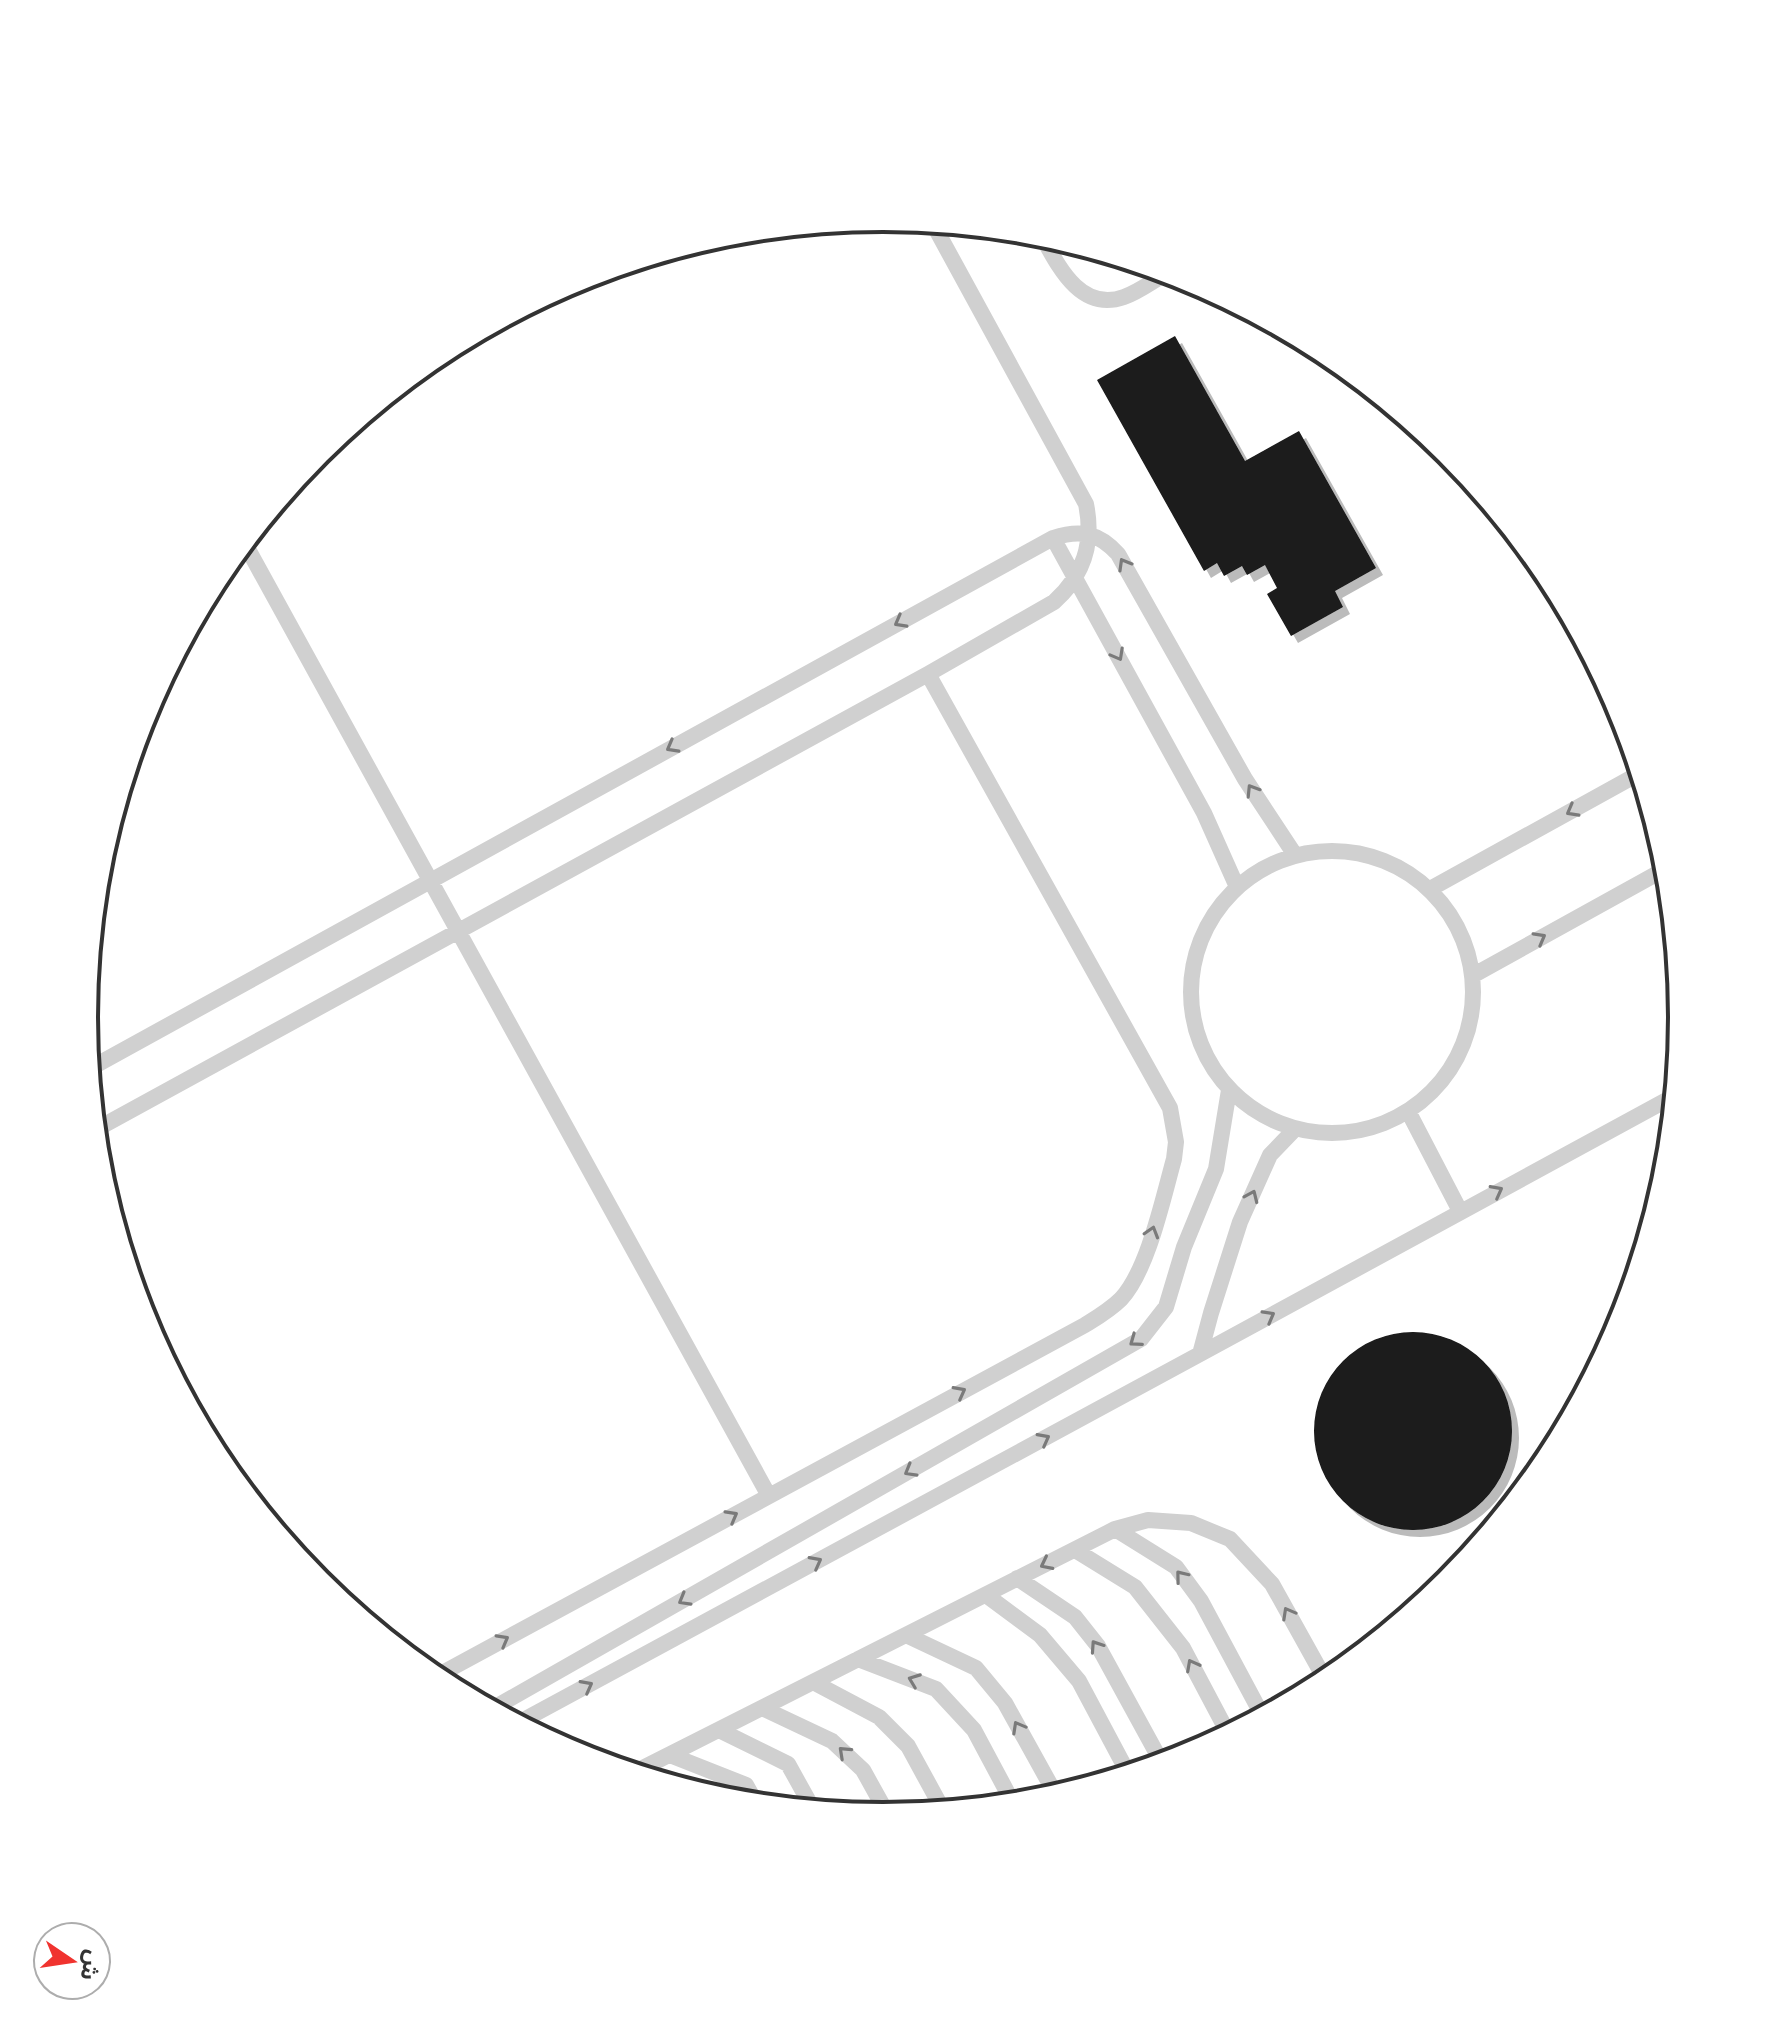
<svg xmlns="http://www.w3.org/2000/svg" width="1766" height="2033" viewBox="0 0 1766 2033" font-family="Roboto,'Noto Sans Arabic',sans-serif">
<style>
.building{fill:#1a1a1a;filter:url(#shadow)}
.lines{fill:none;stroke-linecap:round;stroke-linejoin:round}
.lane{stroke:#d0d0d0;stroke-width:16}
.oneway{stroke:#7a7a7a}
.rim{fill:none;stroke:#333;stroke-width:4}
</style>
<defs>
<filter id="shadow"><feDropShadow dx="7" dy="7" stdDeviation="0" flood-color="#0004"/></filter>
</defs>
<rect width="100%" height="100%" fill="#fff"/>
<path class="building" d="M 1175,336 L 1245,461 L 1299,431 L 1376,568 L 1335,591 L 1343,607 L 1291,636 L 1267,594 L 1277,588 L 1265,565 L 1247,575 L 1242,566 L 1224,576 L 1217,563 L 1204,571 L 1097,380 Z
M1314 1431a99 99 0 1 1 198 0a99 99 0 1 1-198 0Z"/>
<g class="lines">
<path class="lane" d="M 1040,233 C 1057,263 1079,313 1124,297 C 1139,292 1154,280 1169,272
M 1053,538 L 1204,813 L 1237,887
M 244,542 L 769,1496
M1191 992a141 141 0 1 1 282 0a141 141 0 1 1-282 0Z
M 1430,889 L 1640,773
M 1472,976 L 1667,868
M 89,1069 L 1053,538 C 1081,529 1099,533 1118,554 L 1245,779 L 1295,855
M 1408,1111 L 1460,1211
M 95,1130 L 928,674 L 1054,602 C 1084,575 1094,543 1086,504 L 932,222
M 1200,1354 L 1674,1096
M 1115,1529 L 1176,1567 L 1201,1601 L 1262,1715
M 1075,1550 L 1135,1587 L 1183,1648 L 1228,1733
M 1017,1578 L 1075,1617 L 1098,1646 L 1162,1763
M 986,1595 L 1040,1635 L 1079,1681 L 1128,1773
M 906,1635 L 976,1668 L 1005,1703 L 1056,1795
M 858,1659 L 936,1689 L 974,1730 L 1013,1803
M 435,1677 L 1085,1325 C 1098,1317 1110,1310 1121,1299 C 1148,1270 1163,1198 1174,1159 L 1176,1142 L 1170,1108 L 928,674
M 813,1682 L 879,1717 L 908,1746 L 943,1810
M 762,1708 L 832,1741 L 863,1770 L 888,1815
M 492,1709 L 1141,1339 L 1166,1307 L 1184,1247 L 1216,1169 L 1229,1090
M 518,1723 L 1200,1354 L 1211,1313 L 1240,1222 L 1270,1155 L 1295,1129
M 719,1730 L 788,1764 L 813,1809
M 670,1755 L 746,1785 L 756,1803
M 635,1772 L 1115,1529 L 1148,1520 L 1191,1523 L 1230,1539 L 1272,1584 L 1326,1681"/>
</g>
<defs><path id="oneway-chevron" d="M-2-3.5L2.5 0L-2 3.5" fill="none" stroke-width="1.6" stroke-linecap="round" stroke-linejoin="round" transform="scale(2)"/></defs>
<g class="oneway">
<use href="#oneway-chevron" transform="translate(1124 564) rotate(-120)"/>
<use href="#oneway-chevron" transform="translate(900 622) rotate(151)"/>
<use href="#oneway-chevron" transform="translate(1118 655) rotate(61)"/>
<use href="#oneway-chevron" transform="translate(672 747) rotate(151)"/>
<use href="#oneway-chevron" transform="translate(1252 790) rotate(-122)"/>
<use href="#oneway-chevron" transform="translate(1572 811) rotate(151)"/>
<use href="#oneway-chevron" transform="translate(1540 938) rotate(-29)"/>
<use href="#oneway-chevron" transform="translate(1497 1191) rotate(-28)"/>
<use href="#oneway-chevron" transform="translate(1252 1196) rotate(-66)"/>
<use href="#oneway-chevron" transform="translate(1152 1232) rotate(-73)"/>
<use href="#oneway-chevron" transform="translate(1269 1316) rotate(-29)"/>
<use href="#oneway-chevron" transform="translate(1135 1341) rotate(144)"/>
<use href="#oneway-chevron" transform="translate(960 1392) rotate(-28)"/>
<use href="#oneway-chevron" transform="translate(1044 1439) rotate(-28)"/>
<use href="#oneway-chevron" transform="translate(910 1471) rotate(150)"/>
<use href="#oneway-chevron" transform="translate(732 1516) rotate(-29)"/>
<use href="#oneway-chevron" transform="translate(816 1562) rotate(-28)"/>
<use href="#oneway-chevron" transform="translate(1046 1564) rotate(153)"/>
<use href="#oneway-chevron" transform="translate(1181 1576) rotate(-129)"/>
<use href="#oneway-chevron" transform="translate(684 1600) rotate(150)"/>
<use href="#oneway-chevron" transform="translate(1288 1613) rotate(-119)"/>
<use href="#oneway-chevron" transform="translate(503 1640) rotate(-29)"/>
<use href="#oneway-chevron" transform="translate(1096 1646) rotate(-124)"/>
<use href="#oneway-chevron" transform="translate(1192 1665) rotate(-118)"/>
<use href="#oneway-chevron" transform="translate(914 1680) rotate(-159)"/>
<use href="#oneway-chevron" transform="translate(587 1686) rotate(-28)"/>
<use href="#oneway-chevron" transform="translate(1018 1727) rotate(-119)"/>
<use href="#oneway-chevron" transform="translate(844 1752) rotate(-137)"/>
</g>
<path d="M0 0H1766V2033H0ZM98 1017a785 785 0 1 1 1570 0a785 785 0 1 1-1570 0Z" fill="#fff" fill-rule="evenodd"/>
<path class="rim" d="M98 1017a785 785 0 1 1 1570 0a785 785 0 1 1-1570 0Z"/>
<g transform="translate(72 1961) rotate(103)"><circle r="38" fill="#ffffff" stroke="#adadad" stroke-width="2"/>
<path d="M0-6L14 30L0 20L-14 30Z" fill="#f0332f"/>
<text y="-12" font-size="22" font-weight="bold" text-anchor="middle" fill="#333333">ش</text>
</g>
</svg>
